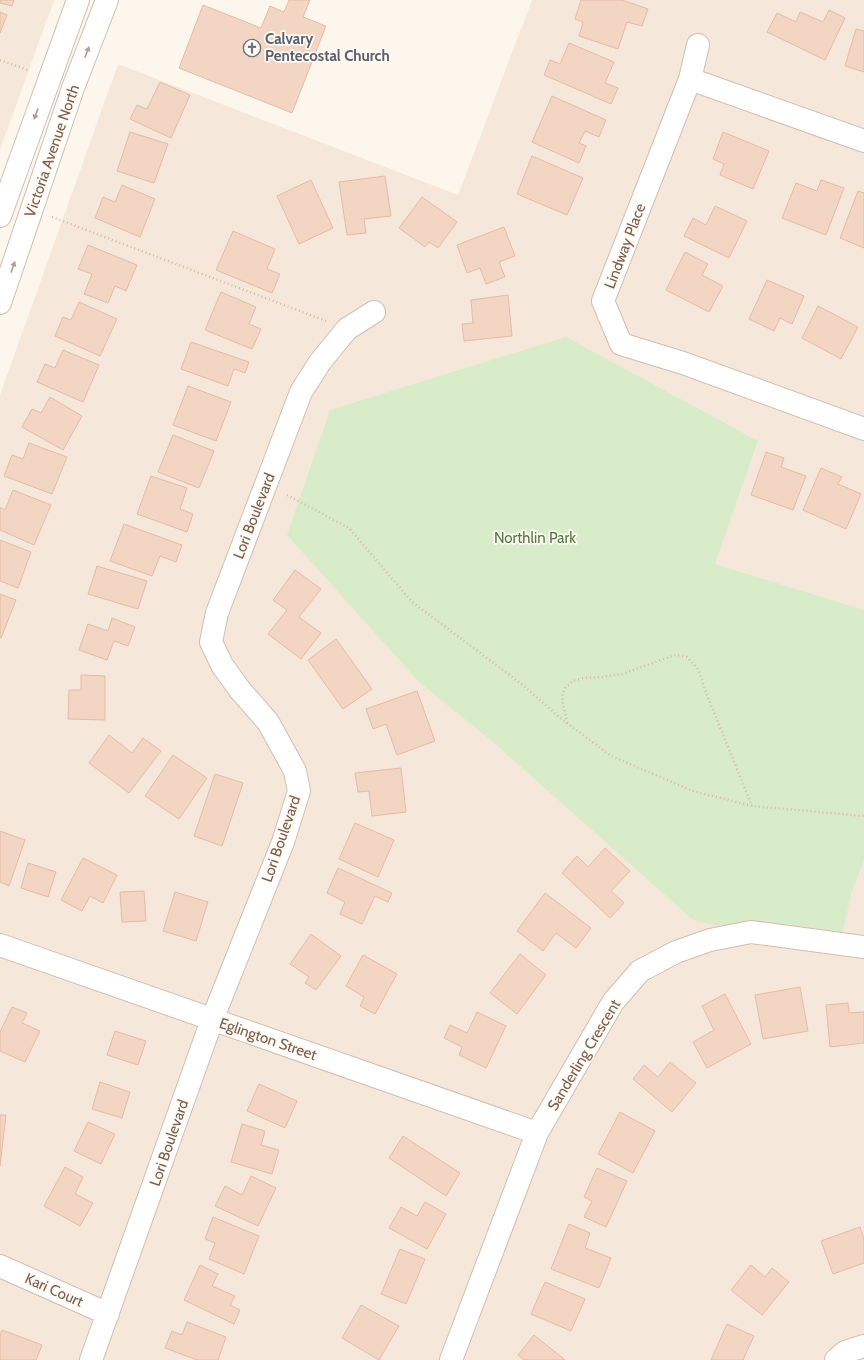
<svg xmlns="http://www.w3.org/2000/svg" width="864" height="1360" viewBox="0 0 864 1360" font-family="Cabin,sans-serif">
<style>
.residential{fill:#f5e8da}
.green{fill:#d8ecc9}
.building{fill:#f3d5c3;stroke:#e6bba3}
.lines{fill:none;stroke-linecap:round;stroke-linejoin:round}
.minor-casing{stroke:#d1beb0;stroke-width:24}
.path{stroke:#d9b8a5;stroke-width:2.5;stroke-dasharray:1 3;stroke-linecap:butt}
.minor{stroke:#fff;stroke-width:22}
.oneway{fill:#af9d94}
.labels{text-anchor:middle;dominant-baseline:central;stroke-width:3.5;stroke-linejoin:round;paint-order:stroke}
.worship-label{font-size:15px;font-weight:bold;fill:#5b616d;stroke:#fffaf3;text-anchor:start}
.street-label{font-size:15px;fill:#7a5c4d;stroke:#fffaf3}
.park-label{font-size:15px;fill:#537a41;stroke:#fffaf3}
</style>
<rect width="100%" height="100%" fill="#fdf6ec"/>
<path class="residential" d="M 0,0 L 54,0 L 0,150 Z
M 532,0 L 864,0 L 864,1360 L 0,1360 L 0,395 L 118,64 L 458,195 Z"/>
<path class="green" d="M 566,337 L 758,441 L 715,564 L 864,610 L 864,860 L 851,894 L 841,941 L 790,924 L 734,930 L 693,920 L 493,742 L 419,682 L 287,535 L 330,410 Z"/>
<path class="building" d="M 0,0 L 14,0 L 12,6 L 0,3 Z
M 289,0 L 310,0 L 303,17 L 326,26 L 292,113 L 179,68 L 203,5 L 261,28 L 270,6 L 284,12 Z
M 581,0 L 622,0 L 648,9 L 642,26 L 627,22 L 618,49 L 579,36 L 583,22 L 575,19 Z
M 829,10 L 845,18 L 825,60 L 767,32 L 777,13 L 796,22 L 800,12 L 823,22 Z
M 0,12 L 7,15 L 0,33 Z
M 856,29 L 864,31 L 864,72 L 845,66 Z
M 569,43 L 614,62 L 605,83 L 618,88 L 611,104 L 544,75 L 550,60 L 560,64 Z
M 160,82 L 190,95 L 171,138 L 130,119 L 137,105 L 147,109 Z
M 552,96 L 606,120 L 599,137 L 585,131 L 579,143 L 586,146 L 579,163 L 532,142 Z
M 130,132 L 168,144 L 154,183 L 117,171 Z
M 723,132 L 769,151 L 753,189 L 720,175 L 724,164 L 713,159 Z
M 532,156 L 583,178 L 567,215 L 517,194 Z
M 385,176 L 391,216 L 364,219 L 366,233 L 347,235 L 339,182 Z
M 311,180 L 333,228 L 299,244 L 277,196 Z
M 821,180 L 844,188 L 826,235 L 782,218 L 796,183 L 817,191 Z
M 122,185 L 155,199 L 140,237 L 95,218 L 103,197 L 115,202 Z
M 858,191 L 864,193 L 864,248 L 840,238 Z
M 422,197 L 457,222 L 438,248 L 429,242 L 425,247 L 399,228 Z
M 715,206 L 747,221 L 729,258 L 684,236 L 693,218 L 706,225 Z
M 504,227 L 515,256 L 499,262 L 505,277 L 486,284 L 480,268 L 467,273 L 457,245 Z
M 233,231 L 275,249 L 267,269 L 280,274 L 272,293 L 216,270 Z
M 88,245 L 137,265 L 126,291 L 115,286 L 108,303 L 84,294 L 92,274 L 78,269 Z
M 685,252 L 708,264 L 702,275 L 723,286 L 709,312 L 666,290 Z
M 767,280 L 804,296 L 792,324 L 780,318 L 774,331 L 749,319 Z
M 221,292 L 256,307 L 249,324 L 261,329 L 252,349 L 205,330 Z
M 508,295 L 512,336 L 464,341 L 462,324 L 473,323 L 471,300 Z
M 79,302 L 117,319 L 100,356 L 55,336 L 63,317 L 71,320 Z
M 818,306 L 858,327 L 841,359 L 802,338 Z
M 191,342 L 249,362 L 245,373 L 234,369 L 228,386 L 181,369 Z
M 63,350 L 99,365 L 83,402 L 37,382 L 45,364 L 55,368 Z
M 188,386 L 231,402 L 216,441 L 173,425 Z
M 50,397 L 82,416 L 63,450 L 22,427 L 32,409 L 41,413 Z
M 173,435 L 214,451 L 199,488 L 158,472 Z
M 29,443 L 67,457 L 52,494 L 4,476 L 12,455 L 23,459 Z
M 766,452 L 784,458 L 781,467 L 806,476 L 793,510 L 751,495 Z
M 821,468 L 842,477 L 838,484 L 861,494 L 846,529 L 803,510 Z
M 151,476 L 187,488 L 180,509 L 193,514 L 187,532 L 137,514 Z
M 13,490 L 51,505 L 34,545 L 0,530 L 0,507 L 5,510 Z
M 124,524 L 182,545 L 176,562 L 160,556 L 152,576 L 110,561 Z
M 0,540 L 31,552 L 18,588 L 0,581 Z
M 97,566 L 147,581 L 138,609 L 88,594 Z
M 295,570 L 321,589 L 299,617 L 321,633 L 301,659 L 268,634 L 287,610 L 273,600 Z
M 0,594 L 16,600 L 1,638 L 0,637 Z
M 112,618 L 135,627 L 128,646 L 114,641 L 107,660 L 79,650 L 88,624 L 108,631 Z
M 336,639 L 372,689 L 343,709 L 308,660 Z
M 81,675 L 105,676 L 105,720 L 68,719 L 69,690 L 81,690 Z
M 417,691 L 435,741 L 397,755 L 386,724 L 373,729 L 366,709 Z
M 109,735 L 132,753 L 143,738 L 161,751 L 129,793 L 89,763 Z
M 173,755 L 207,778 L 179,819 L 145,796 Z
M 401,768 L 406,812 L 372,816 L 369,791 L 358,792 L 355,773 Z
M 215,774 L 243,783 L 222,846 L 194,836 Z
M 355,823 L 394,840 L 378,877 L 339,859 Z
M 0,831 L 25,840 L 9,886 L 0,882 Z
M 605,848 L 630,871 L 611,891 L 624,903 L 610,918 L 562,873 L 577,856 L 588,867 Z
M 83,858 L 117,875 L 103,903 L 90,896 L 82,911 L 61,900 Z
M 28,863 L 56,872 L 48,897 L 21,888 Z
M 338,868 L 392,893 L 388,902 L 375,896 L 362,924 L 340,914 L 345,902 L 327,893 Z
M 144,891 L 146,921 L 122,922 L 120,892 Z
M 175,892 L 208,902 L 196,941 L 163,931 Z
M 545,893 L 591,928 L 576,948 L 556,933 L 543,951 L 517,931 Z
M 311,934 L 341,956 L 316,990 L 305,983 L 309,977 L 290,964 Z
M 520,954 L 546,975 L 517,1014 L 490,993 Z
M 363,955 L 397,974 L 375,1014 L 360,1006 L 364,997 L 346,986 Z
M 800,987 L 808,1031 L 763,1039 L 755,995 Z
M 725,994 L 751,1044 L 707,1068 L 693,1042 L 714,1030 L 702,1006 Z
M 848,1003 L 849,1013 L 864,1012 L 864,1043 L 830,1047 L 826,1005 Z
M 12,1007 L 27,1013 L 22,1023 L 40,1031 L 25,1062 L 0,1051 L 0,1032 Z
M 477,1012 L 506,1026 L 486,1068 L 459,1055 L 462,1047 L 444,1038 L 450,1025 L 467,1033 Z
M 115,1031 L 146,1041 L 138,1065 L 107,1055 Z
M 670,1062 L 696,1083 L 672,1112 L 633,1079 L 644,1065 L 658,1077 Z
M 100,1082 L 130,1092 L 122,1118 L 92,1109 Z
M 259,1084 L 297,1101 L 285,1128 L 247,1111 Z
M 620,1112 L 655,1131 L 633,1173 L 598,1154 Z
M 0,1115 L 6,1115 L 0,1166 Z
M 88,1122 L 115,1134 L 101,1164 L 74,1151 Z
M 242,1124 L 265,1131 L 261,1145 L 279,1150 L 272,1174 L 231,1162 Z
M 403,1136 L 460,1173 L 446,1196 L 389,1158 Z
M 65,1167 L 83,1177 L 75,1194 L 93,1203 L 80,1226 L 44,1206 Z
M 597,1168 L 627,1181 L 606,1227 L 584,1217 L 592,1201 L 584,1197 Z
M 251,1176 L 276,1188 L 258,1226 L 215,1206 L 225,1186 L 242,1195 Z
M 425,1202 L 446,1214 L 427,1249 L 389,1228 L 401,1207 L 417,1216 Z
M 213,1217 L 259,1236 L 244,1274 L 209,1259 L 215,1243 L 205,1239 Z
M 569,1224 L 590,1233 L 585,1248 L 611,1258 L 599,1288 L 551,1269 Z
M 860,1227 L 864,1239 L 864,1263 L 833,1274 L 821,1241 Z
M 400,1249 L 425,1259 L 406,1304 L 381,1294 Z
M 200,1265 L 218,1274 L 212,1286 L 235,1296 L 230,1305 L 240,1310 L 234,1324 L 184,1300 Z
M 751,1265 L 765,1277 L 772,1268 L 789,1282 L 762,1315 L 731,1290 Z
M 545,1282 L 585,1299 L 571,1331 L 531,1314 Z
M 361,1305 L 399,1326 L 379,1360 L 342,1338 Z
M 187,1322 L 226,1337 L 218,1360 L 197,1360 L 165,1348 L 172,1331 L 182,1335 Z
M 727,1324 L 754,1336 L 743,1360 L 711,1360 Z
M 2,1330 L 42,1345 L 36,1360 L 0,1360 L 0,1335 Z
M 534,1335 L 565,1360 L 524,1360 L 518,1355 Z"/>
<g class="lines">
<defs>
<path id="minor" d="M 698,45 L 690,79 L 603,301 L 621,344 L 683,363 L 864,429
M 690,79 L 864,141
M 0,216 L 78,0
M 0,303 L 73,88 L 107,0
M 0,945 L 537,1133
M 0,1266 L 108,1314
M 91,1360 L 212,1020 L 283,842 L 299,791 L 295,771 L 268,722 L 240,690 L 222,665 L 211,642 L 217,613 L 301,392 L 320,362 L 347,329 L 374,312
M 451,1360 L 537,1133 L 613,1002 L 640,971 L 676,952 L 710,940 L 751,932 L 864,947
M 836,1360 L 845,1352 L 864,1346"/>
</defs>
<use href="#minor" class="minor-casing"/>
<path class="path" d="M 0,60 L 30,71
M 52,217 L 326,321
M 287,495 L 349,528 L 412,602 L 524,686 L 559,717 L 611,756 L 693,791 L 752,806 L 864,816
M 567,723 L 562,698 L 564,689 L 573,681 L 583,678 L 601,677 L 622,674 L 658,661 L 676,655 L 687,657 L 698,669 L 707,695 L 752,806"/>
<use href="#minor" class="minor"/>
</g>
<defs><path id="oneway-solid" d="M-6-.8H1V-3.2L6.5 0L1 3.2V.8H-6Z"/></defs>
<g class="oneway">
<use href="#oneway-solid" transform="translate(87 52) rotate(-69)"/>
<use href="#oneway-solid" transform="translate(36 114) rotate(110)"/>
<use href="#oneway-solid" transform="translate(13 267) rotate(-71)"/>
</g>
<defs>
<symbol id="church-ring" viewBox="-11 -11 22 22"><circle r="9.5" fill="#fffaf3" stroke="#6b7280" stroke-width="1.5"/><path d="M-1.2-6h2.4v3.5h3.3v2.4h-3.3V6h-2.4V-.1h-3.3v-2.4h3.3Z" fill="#6b7280"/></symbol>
</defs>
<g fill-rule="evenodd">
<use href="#church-ring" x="242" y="38" width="20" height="20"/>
</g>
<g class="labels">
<g class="worship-label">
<text x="265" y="39">Calvary<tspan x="265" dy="17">Pentecostal Church</tspan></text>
</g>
<g class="street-label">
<text transform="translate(52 151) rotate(-71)">Victoria Avenue North</text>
<text transform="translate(625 246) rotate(-69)">Lindway Place</text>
<text transform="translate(254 516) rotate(-69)">Lori Boulevard</text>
<text transform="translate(281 839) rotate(-71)">Lori Boulevard</text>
<text transform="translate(268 1039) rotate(19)">Eglington Street</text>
<text transform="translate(584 1055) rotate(-59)">Sanderling Crescent</text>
<text transform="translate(169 1143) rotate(-71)">Lori Boulevard</text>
<text transform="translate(54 1290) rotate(24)">Kari Court</text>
</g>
<g class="park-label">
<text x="535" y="538">Northlin Park</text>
</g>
</g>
</svg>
